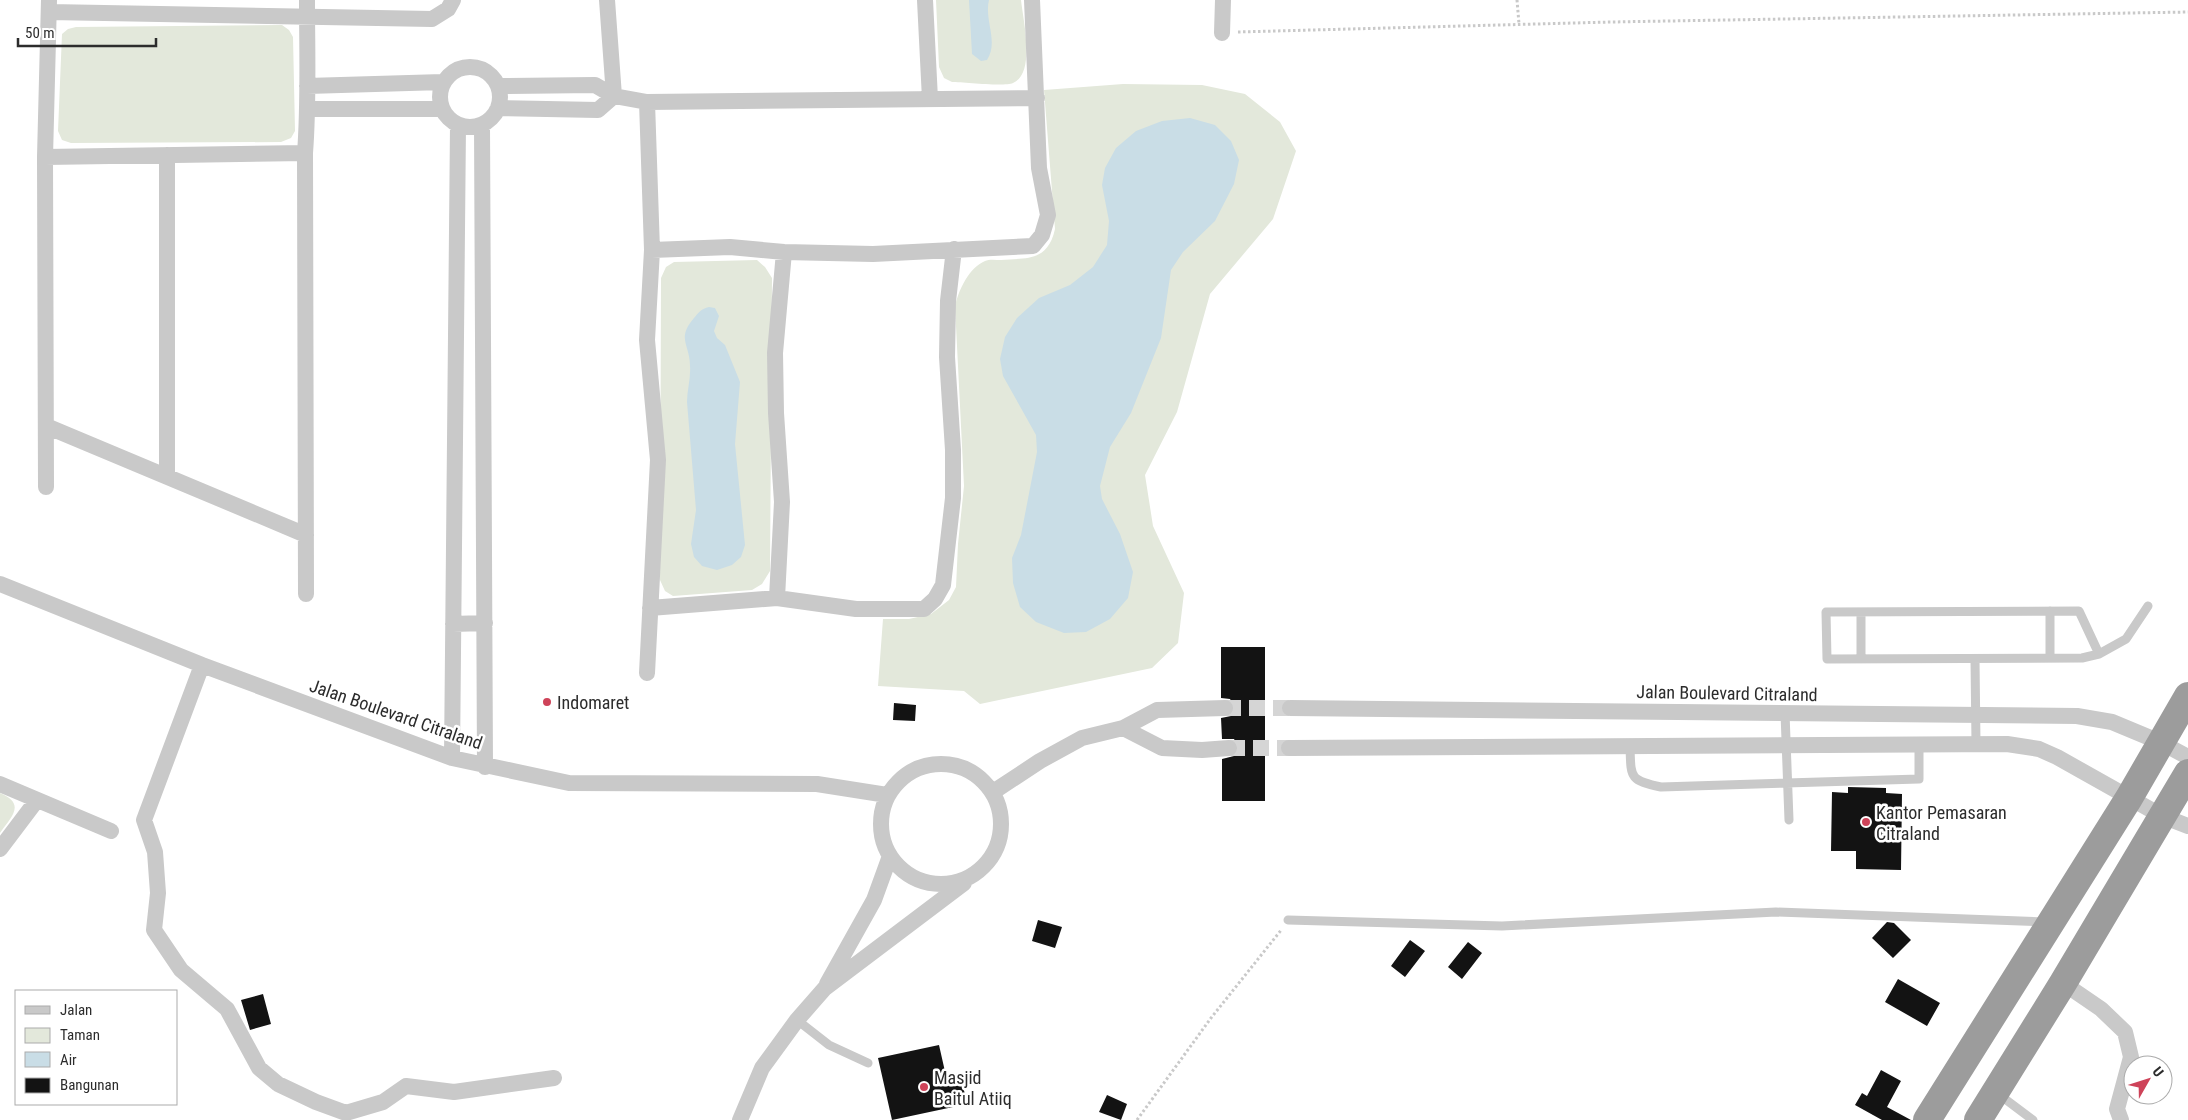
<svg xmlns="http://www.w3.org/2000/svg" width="2188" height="1120" viewBox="0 0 2188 1120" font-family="'Roboto Condensed',sans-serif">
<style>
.green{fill:#e3e8db}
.water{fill:#c9dde6}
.building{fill:#131313}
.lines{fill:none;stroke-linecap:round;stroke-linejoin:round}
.minor-tunnel{stroke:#d5d5d5;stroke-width:16;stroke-dasharray:16 8;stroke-linecap:butt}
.path{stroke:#c9c9c9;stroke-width:3;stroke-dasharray:2.5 2.5;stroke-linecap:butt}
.service{stroke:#c9c9c9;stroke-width:9}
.minor{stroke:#c9c9c9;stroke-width:16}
.trunk{stroke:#9c9c9c;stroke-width:28}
.poi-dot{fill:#ce4359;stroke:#fff;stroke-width:2}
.labels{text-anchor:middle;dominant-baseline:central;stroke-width:5;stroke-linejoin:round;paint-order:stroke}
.street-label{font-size:18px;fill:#2c2c2c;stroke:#fff}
.poi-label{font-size:18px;fill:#2c2c2c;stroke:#fff;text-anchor:start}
</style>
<rect width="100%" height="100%" fill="#fff"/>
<path class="green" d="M 936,0 L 1021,0 C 1023,20 1036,73 1013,83 C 1004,87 963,82 952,82 L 944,78 L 939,67 Z
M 282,25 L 289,30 L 293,37 L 295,131 L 291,138 L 281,142 L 71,143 L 62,140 L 58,131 L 62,34 L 68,29 L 76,27 Z
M 1123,84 L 1202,85 L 1245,94 L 1280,122 L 1296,151 L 1273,219 L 1210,294 L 1177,412 L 1145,475 L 1153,526 L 1184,593 L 1178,643 L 1152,668 L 980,704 L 964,691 L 878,686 L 883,619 L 909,619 L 931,614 L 949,600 L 956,587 L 958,544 L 964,486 L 955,306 C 959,289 969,268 985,261 C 989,259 996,260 1001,260 C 1028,258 1048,261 1055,229 L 1044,90 Z
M 757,260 L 765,267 L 772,278 L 770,571 L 762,584 L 752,590 L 673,596 L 665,591 L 660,580 L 661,278 L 666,267 L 674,262 Z
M 0,793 C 26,804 12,816 0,833 Z"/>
<path class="water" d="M 969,0 L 989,0 C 984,20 999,42 987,60 L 981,61 L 972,54 Z
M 1190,118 L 1215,125 L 1231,141 L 1239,160 L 1234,184 L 1215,221 L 1183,252 L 1171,270 L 1161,338 L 1131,413 L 1110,447 L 1100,486 L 1102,499 L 1120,534 L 1133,572 L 1128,598 L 1110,619 L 1086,632 L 1064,633 L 1036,622 L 1020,607 L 1013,583 L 1012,558 L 1021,535 L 1037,452 L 1036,435 L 1003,376 L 1000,359 L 1005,337 L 1017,318 L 1039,298 L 1070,285 L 1093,267 L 1107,245 L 1109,221 L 1102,185 L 1105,168 L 1116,148 L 1136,131 L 1162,121 Z
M 709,307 L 715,308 L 719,316 L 714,331 L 717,338 L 725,345 L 740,382 L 735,444 L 745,545 L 741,557 L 732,565 L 717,570 L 702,566 L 694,557 L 691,544 L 696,510 L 687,402 C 687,390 691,378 690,366 C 690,344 676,339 694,318 C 699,312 701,309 709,307 Z"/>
<path class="building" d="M 1221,647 L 1265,647 L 1265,801 L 1222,801 L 1222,759 L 1234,756 L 1239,748 L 1234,739 L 1222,739 L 1221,718 L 1231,716 L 1235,708 L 1230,699 L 1221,698 Z
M 894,703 L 916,705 L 915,721 L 893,720 Z
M 1848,787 L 1886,788 L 1886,793 L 1902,794 L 1901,870 L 1856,869 L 1856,851 L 1831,851 L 1832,792 L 1848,793 Z
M 1038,920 L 1062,927 L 1055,948 L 1032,941 Z
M 1887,922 L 1894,923 L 1911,940 L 1893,958 L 1872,938 Z
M 1410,940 L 1425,951 L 1405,977 L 1391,966 Z
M 1468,942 L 1482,953 L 1462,979 L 1448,967 Z
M 1898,979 L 1940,1003 L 1927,1026 L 1885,1002 Z
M 263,994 L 271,1024 L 250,1030 L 241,1000 Z
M 939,1045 L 946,1076 L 960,1073 L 966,1099 L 952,1102 L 953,1107 L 892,1120 L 878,1058 Z
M 1881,1070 L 1901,1081 L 1887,1107 L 1911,1120 L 1882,1120 L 1855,1105 L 1862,1093 L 1867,1096 Z
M 1107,1095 L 1127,1104 L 1121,1120 L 1099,1112 Z"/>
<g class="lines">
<path class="minor-tunnel" d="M 1225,708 L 1290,708
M 1229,748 L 1289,748"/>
<path class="path" d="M 1517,0 L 1519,24
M 1238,32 L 1611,22 L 2188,12
M 1137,1120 L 1211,1018 L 1282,929"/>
<path class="service" d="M 2050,611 L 2050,658
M 2079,611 L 2099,654 L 2082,658 L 1827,659 L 1826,612 Z
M 1861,612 L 1861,659
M 2099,654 L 2126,639 L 2148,606
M 1975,659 L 1976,744
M 1785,713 L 1789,820
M 1630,746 C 1631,778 1629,780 1661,787 L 1919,779 L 1919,743
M 1288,920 L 1502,926 L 1776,912 L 2045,922
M 797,1020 L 829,1045 L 868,1063
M 1997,1093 L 2033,1120"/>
<path class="minor" d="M 607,0 L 614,96
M 925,0 L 930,99
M 49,12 L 432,19 L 448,9 L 453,0
M 1222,33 L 1223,0
M440 97a30 30 0 1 1 60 0a30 30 0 1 1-60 0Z
M 307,86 L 443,82
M 498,86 L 595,85 L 614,96 L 647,102 L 1037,98
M 647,102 L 652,250 L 647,340 L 658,460 L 647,673
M 498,108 L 598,110 L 614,96
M 309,109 L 442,109
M 482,125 L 485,767
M 45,157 L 305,153
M 652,250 L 730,247 L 784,252 L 873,254 L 1033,246 L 1042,235 L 1048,215 L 1039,168 L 1032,0
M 46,426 L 306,535
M 167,476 L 167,155
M 46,487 L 45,157 L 49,0
M 0,584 L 202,665 L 452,758 L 569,783 L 817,784 L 887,795
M 306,594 L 305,153 C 309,102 307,51 307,0
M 777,598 L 782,502 L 776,413 L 775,353 L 784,252
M 650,608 L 777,598 L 856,609 L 924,609 L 935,599 L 943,585 L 953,498 L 953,450 L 947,357 L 948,301 L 954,249
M 453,624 L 485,623
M 202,665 L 144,820 L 155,852 L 158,893 L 154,930 L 181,970 L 227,1009 L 259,1068 L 278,1084 L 316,1102 L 346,1113 L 383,1102 L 406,1086 L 454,1092 L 554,1078
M 1290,708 L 2077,716 L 2112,722 L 2160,742 L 2188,757
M 1123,728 L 1162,748 L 1202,750 L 1229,748
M 1289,748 L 2007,744 L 2039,749 L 2057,757 L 2162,816 L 2188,826
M 452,758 L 458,125
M881 824a60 60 0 1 1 120 0a60 60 0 1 1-120 0Z
M 0,784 L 111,831
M 993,792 L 1040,761 L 1082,738 L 1123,728 L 1157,710 L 1225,708
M 0,849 L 37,800
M 2063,983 L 2101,1009 L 2125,1032 L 2131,1057 L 2117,1109 L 2121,1120
M 827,984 L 874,900 L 890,856
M 740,1120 L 762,1068 L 797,1020 L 825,988 L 964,883"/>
<path class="trunk" d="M 1927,1120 L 2129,798 L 2188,696
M 1978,1120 L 2063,983 L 2188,773"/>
</g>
<g class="poi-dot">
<circle cx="547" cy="702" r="5"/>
<circle cx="1866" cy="822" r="5"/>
<circle cx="924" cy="1087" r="5"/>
</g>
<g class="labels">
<g class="street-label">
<text transform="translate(1727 693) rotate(1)">Jalan Boulevard Citraland</text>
<text transform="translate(396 714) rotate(19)">Jalan Boulevard Citraland</text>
</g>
<g class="poi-label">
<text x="557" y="702">Indomaret</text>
<text x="1876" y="812">Kantor Pemasaran<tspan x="1876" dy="21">Citraland</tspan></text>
<text x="934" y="1077">Masjid<tspan x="934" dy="21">Baitul Atiiq</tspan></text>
</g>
</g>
<rect x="15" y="990" width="162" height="115" fill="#ffffff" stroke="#ababab"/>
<rect x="25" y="1006" width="25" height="8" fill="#c9c9c9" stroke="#ababab"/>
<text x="60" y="1015" font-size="15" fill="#2c2c2c">Jalan</text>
<rect x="25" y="1028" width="25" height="15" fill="#e3e8db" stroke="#ababab"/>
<text x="60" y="1040" font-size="15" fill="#2c2c2c">Taman</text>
<rect x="25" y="1052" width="25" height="15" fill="#c9dde6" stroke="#ababab"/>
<text x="60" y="1065" font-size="15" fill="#2c2c2c">Air</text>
<rect x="25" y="1078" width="25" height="15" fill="#131313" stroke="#ababab"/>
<text x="60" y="1090" font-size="15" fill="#2c2c2c">Bangunan</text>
<g transform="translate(2148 1080) rotate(51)"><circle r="24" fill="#ffffff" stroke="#ababab"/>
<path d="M0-4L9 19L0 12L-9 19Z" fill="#ce4359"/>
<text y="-8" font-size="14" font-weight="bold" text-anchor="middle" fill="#2c2c2c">U</text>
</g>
<path d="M18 38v8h138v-8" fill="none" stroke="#2c2c2c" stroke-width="2.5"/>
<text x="25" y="38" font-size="15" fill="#2c2c2c" stroke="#ffffff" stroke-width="4" paint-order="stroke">50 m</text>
</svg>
